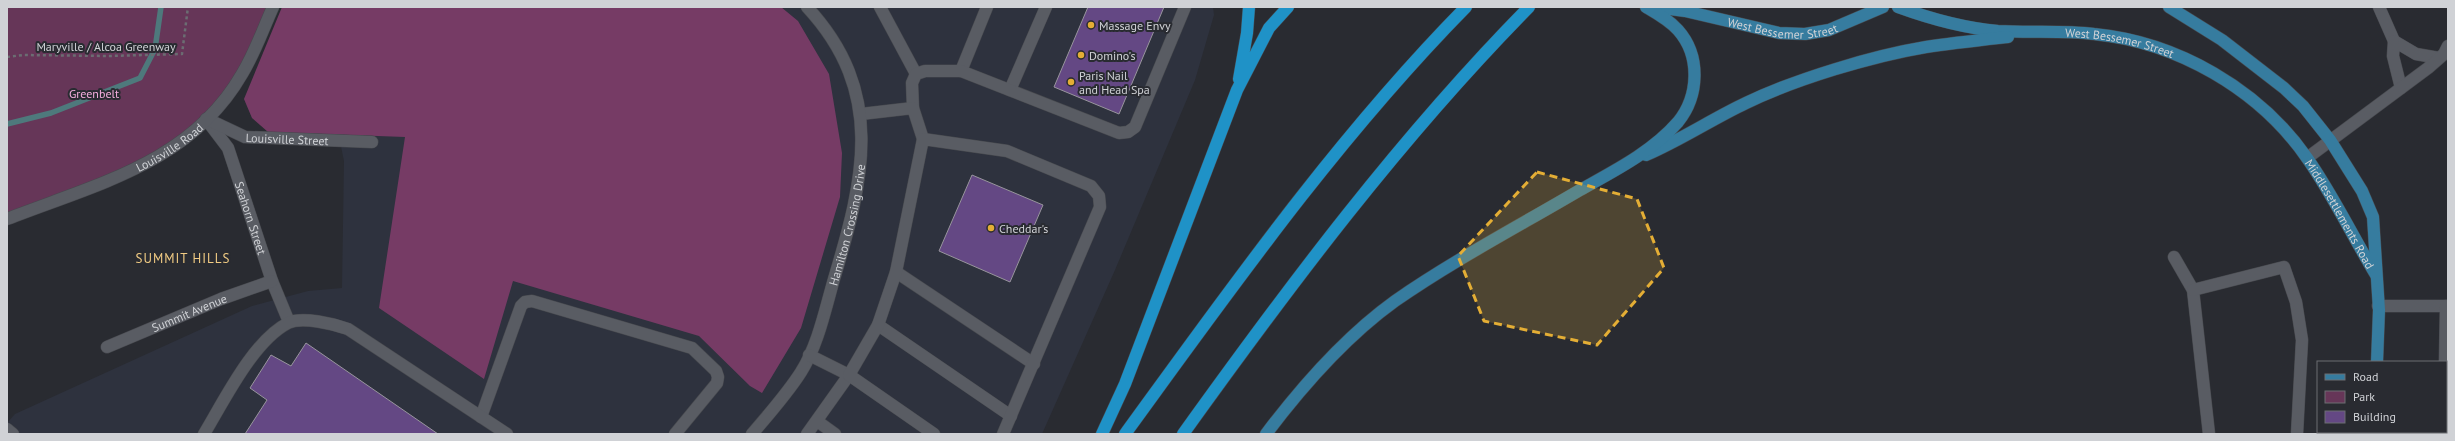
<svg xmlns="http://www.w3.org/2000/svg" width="2455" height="441" viewBox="0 0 2455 441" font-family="'PT Sans',sans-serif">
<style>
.built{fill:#2e323e}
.green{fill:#663658}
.forest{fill:#763b65}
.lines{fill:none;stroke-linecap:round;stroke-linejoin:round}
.stream{stroke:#4e797c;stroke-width:5.5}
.building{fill:#644884;stroke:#98959d}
.minor-casing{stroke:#47494e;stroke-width:13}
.major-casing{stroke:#47494e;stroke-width:13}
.highway-casing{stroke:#47494e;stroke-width:13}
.path{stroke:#6b6d72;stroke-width:2.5;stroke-dasharray:3 3;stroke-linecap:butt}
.minor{stroke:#595c63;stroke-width:12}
.major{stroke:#367c9f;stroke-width:12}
.highway{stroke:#1f92c7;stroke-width:12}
.marked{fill:#e4ae35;fill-opacity:0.2;stroke:#e4ae35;stroke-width:3;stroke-dasharray:8 5;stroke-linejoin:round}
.poi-dot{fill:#e4ae35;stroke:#292b31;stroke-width:1.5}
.labels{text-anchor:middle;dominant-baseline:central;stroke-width:4;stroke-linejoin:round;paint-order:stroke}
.street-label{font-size:12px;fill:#d0d2d6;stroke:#292b31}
.poi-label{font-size:12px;fill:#d0d2d6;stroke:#292b31;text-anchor:start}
.park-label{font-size:12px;fill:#f6aedf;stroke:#292b31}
.neighbourhood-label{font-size:13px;letter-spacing:1px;fill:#f2cc84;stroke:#292b31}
</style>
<rect width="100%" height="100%" fill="#292b31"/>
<path class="built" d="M 289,7 L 1213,7 L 1214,15 L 1195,80 L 1115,270 L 1042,434 L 7,434 L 7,423 L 15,414 L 252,306 L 308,291 L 342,288 L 344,161 L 338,132 L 252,118 L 244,99 Z"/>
<path class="green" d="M 7,7 L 270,7 L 236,83 L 192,132 L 134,170 L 7,219 Z"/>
<path class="forest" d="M 282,7 L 781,7 L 798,21 L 829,74 L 842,153 L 840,197 L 801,328 L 762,393 L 750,386 L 699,336 L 513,281 L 484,379 L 379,308 L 405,137 L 268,132 L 252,118 L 244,99 Z"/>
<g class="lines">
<path class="stream" d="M 7,124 L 51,113 L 140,78 L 155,49 L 161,7"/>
</g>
<path class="building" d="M 1088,7 L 1164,7 L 1119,114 L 1054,87 Z
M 972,175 L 1043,205 L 1010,282 L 939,251 Z
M 306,343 L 438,434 L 245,434 L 267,400 L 250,388 L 271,355 L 291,366 Z"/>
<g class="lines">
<defs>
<g id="minor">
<path d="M 880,7 L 916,74"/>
<path d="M 2379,7 L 2394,41"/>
<path d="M 961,71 L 987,7"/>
<path d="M 2401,88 L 2393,56 L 2394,41 L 2416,54 L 2439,58"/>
<path d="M 1010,90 L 1046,7"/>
<path d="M 913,108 L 912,83 L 916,74 L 925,71 L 961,71 L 1119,133 L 1128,132 L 1135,127 L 1185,7"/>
<path d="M 861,114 L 913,108 L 923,139"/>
<path id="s1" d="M 206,119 L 228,148 L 272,281 L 289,322"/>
<path id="s2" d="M 209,120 L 245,137 L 372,142"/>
<path d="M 2307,158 L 2428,68 L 2444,54 L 2448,46"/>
<path id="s3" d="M 7,219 C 96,184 191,163 242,74 C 255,53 263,29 273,7"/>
<path d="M 2174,257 L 2193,290 L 2209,434"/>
<path d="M 896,272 L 1034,364"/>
<path d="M 2193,290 L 2284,267 L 2296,302 L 2302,340 L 2297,434"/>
<path d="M 2378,306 L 2448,306"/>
<path d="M 878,325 L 1011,416"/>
<path id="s4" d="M 107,347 L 221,299 L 272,281"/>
<path d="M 2445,362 L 2446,306"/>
<path d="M 481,417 L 521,306 L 525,302 L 532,301 L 692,348 L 716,371 L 718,377 L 717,383 L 675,434"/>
<path d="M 817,421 L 835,434"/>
<path d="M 7,429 L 13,434"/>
<path d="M 204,434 C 224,401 253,341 288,323 C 302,316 334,324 348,329 L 507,434"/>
<path id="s5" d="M 752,434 C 769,414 787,394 801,372 C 818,345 825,310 834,279 C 864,179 886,92 807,7"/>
<path d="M 807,434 L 849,375 L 809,355"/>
<path d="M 934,434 L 849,375 L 878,325 L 896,272 L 923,139 L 1007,151 L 1091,186 L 1099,196 L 1100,207 L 1003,434"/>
</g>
<g id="major">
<path id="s6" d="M 1655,7 L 1685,11 L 1779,33 L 1805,34 L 1829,30 L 1883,7"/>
<path id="s7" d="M 1898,7 C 1931,19 1963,28 1998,31 C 2030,33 2062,30 2094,34 C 2177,42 2259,89 2307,158 C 2333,195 2353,237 2376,275"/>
<path d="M 2169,7 L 2222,40 L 2284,88 L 2303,106 L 2330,140 L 2362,191 L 2373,217 L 2379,310 L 2377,362"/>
<path d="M 1646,155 C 1681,140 1712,119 1746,103 C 1796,79 1872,56 1926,47 C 1953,43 1981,40 2008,37"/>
<path d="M 1266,434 C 1303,385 1345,337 1395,301 C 1454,260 1519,226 1580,190 C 1614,171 1652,152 1678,122 C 1699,96 1701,56 1678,30 C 1669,20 1658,14 1646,7"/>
<path d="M 2369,434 L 2370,432"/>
</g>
<path id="highway" d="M 1239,79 L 1247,33 L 1249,7
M 1102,434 L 1125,384 L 1237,90 L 1269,28 L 1288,7
M 1125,434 C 1232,287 1338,137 1466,7
M 1183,434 C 1290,285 1400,138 1529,7"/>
</defs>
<use href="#minor" class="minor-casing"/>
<use href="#major" class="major-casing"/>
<use href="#highway" class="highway-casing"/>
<path class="path" d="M 7,57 L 23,55 L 109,56 L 182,54 L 188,7"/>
<use href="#minor" class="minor"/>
<use href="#major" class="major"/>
<use href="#highway" class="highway"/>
</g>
<path class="marked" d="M 1537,172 L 1637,199 L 1664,268 L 1597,345 L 1484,321 L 1458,256 Z"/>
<g class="poi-dot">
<circle cx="1091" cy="25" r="4"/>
<circle cx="1081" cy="55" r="4"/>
<circle cx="1071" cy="82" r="4"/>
<circle cx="991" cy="228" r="4"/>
</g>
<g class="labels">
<g class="street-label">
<text stroke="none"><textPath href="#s6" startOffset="130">West Bessemer Street</textPath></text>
<text stroke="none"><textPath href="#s7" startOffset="226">West Bessemer Street</textPath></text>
<text x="106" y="46">Maryville / Alcoa Greenway</text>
<text stroke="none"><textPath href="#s2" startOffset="82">Louisville Street</textPath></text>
<text stroke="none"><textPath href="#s3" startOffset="178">Louisville Road</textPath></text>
<text stroke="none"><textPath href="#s7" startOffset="518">Middlesettlements Road</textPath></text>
<text stroke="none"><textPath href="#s1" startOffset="110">Seahorn Street</textPath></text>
<text stroke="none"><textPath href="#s5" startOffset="234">Hamilton Crossing Drive</textPath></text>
<text stroke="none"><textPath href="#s4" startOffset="89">Summit Avenue</textPath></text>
</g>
<g class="poi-label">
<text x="1099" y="25">Massage Envy</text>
<text x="1089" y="55">Domino's</text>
<text x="1079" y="75">Paris Nail<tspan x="1079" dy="14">and Head Spa</tspan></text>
<text x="999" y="228">Cheddar's</text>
</g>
<g class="park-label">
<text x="94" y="93">Greenbelt</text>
</g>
<g class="neighbourhood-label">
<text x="183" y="258">SUMMIT HILLS</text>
</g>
</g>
<rect width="2455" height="441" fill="none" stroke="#d0d2d6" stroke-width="16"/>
<rect x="2317" y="361" width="130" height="72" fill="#292b31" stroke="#6c6e73"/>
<rect x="2325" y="374" width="20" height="6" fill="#367c9f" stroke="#6c6e73"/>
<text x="2353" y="381" font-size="12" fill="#d0d2d6">Road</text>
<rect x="2325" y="391" width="20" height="12" fill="#663658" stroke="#6c6e73"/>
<text x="2353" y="401" font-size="12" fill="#d0d2d6">Park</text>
<rect x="2325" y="411" width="20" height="12" fill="#644884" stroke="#6c6e73"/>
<text x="2353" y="421" font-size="12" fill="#d0d2d6">Building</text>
</svg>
